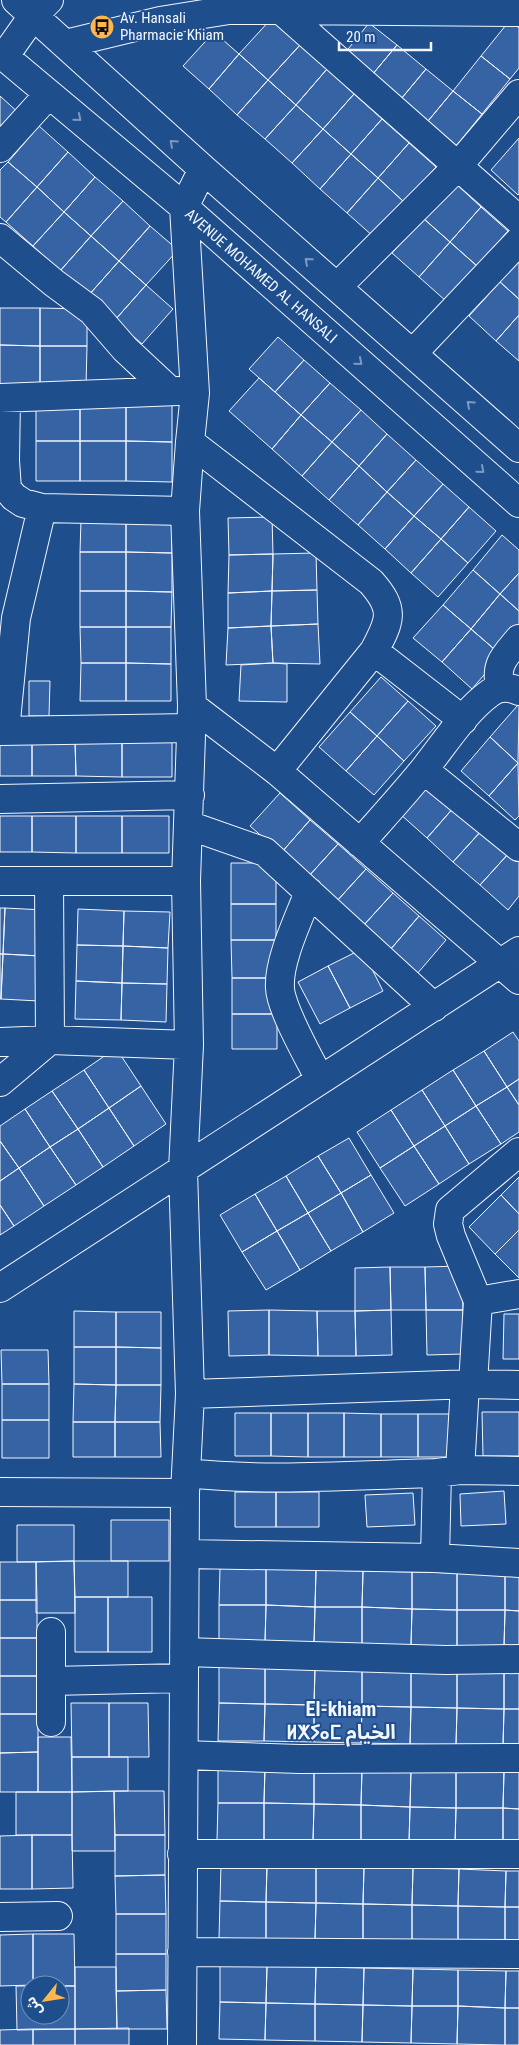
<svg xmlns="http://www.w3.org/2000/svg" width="519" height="2045" viewBox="0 0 519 2045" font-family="'Roboto Condensed','Noto Sans Arabic','Noto Sans Tifinagh',sans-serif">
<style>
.building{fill:#3563a3;stroke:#f2f6ff}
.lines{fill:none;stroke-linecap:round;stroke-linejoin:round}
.minor-casing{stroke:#f2f6ff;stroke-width:30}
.minor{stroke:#1f4e8c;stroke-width:28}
.oneway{stroke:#7e9ac0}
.labels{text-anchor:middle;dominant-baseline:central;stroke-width:4;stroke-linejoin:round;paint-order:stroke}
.poi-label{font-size:15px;fill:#f2f6ff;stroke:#1f4e8c;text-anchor:start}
.street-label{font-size:15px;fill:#f2f6ff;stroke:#1f4e8c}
.district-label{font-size:20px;font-weight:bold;fill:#f2f6ff;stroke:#1f4e8c}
</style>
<rect width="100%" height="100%" fill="#1f4e8c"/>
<path class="building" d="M 271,19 L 300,45 L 268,80 L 239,54 Z
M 510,20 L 519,28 L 519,68 L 510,79 L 481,56 Z
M 369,23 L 397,45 L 367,81 L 340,59 Z
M 214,32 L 239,54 L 209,89 L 183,66 Z
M 300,45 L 327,69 L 296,105 L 268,80 Z
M 397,45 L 426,69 L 396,105 L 367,81 Z
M 239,54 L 268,80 L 237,115 L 209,89 Z
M 481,56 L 510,79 L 482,114 L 453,91 Z
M 327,69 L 354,94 L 323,129 L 296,105 Z
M 426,69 L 453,91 L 423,127 L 396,105 Z
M 268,80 L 296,105 L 265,139 L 237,115 Z
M 453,91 L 482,114 L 452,151 L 423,127 Z
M 354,94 L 382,119 L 351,154 L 323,129 Z
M 0,96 L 21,115 L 0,139 Z
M 296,105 L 323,129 L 292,163 L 265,139 Z
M 382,119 L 409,143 L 378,178 L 351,154 Z
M 39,126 L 68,152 L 37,187 L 8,162 Z
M 323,129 L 351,154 L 320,189 L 292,163 Z
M 519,138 L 519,194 L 518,195 L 491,170 Z
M 409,143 L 436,167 L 404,202 L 378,178 Z
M 68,152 L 95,177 L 64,212 L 37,187 Z
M 351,154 L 378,178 L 347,213 L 320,189 Z
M 8,162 L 37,187 L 6,222 L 0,217 L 0,170 Z
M 95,177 L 123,201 L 91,236 L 64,212 Z
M 378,178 L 404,202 L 374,237 L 347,213 Z
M 454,182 L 481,207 L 450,242 L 423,218 Z
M 37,187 L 64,212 L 33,246 L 6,222 Z
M 123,201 L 150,226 L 119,261 L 91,236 Z
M 481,207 L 508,231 L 477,266 L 450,242 Z
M 64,212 L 91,236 L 60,271 L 33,246 Z
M 423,218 L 450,242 L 419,277 L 392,253 Z
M 150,226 L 178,250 L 146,285 L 119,261 Z
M 91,236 L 119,261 L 88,296 L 60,271 Z
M 450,242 L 477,266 L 446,301 L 419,277 Z
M 119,261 L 146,285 L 115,320 L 88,296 Z
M 519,261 L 519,299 L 500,282 Z
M 500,282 L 519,299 L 519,315 L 496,341 L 469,316 Z
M 146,285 L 173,309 L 142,344 L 115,320 Z
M 0,308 L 40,308 L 40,346 L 0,345 Z
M 40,308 L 87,309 L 87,346 L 40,346 Z
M 519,315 L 519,361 L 496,341 Z
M 278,337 L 304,360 L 275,392 L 249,369 Z
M 0,345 L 40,346 L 40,386 L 0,386 Z
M 40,346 L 87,346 L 86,387 L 40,386 Z
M 304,360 L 330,383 L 301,415 L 275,392 Z
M 259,378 L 301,415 L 272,449 L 229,411 Z
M 330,383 L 361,410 L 332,442 L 301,415 Z
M 36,403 L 80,404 L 80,441 L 36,441 Z
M 80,404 L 126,404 L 126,441 L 80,441 Z
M 126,404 L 172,404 L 172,442 L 126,441 Z
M 361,410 L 387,434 L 359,466 L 332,442 Z
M 301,415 L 332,442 L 302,476 L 272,449 Z
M 387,434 L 416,460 L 387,492 L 359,466 Z
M 36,441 L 80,441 L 80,481 L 36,481 Z
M 80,441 L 126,441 L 126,481 L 80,481 Z
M 126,441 L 172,442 L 172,482 L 126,481 Z
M 332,442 L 359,466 L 329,500 L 302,476 Z
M 416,460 L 443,484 L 414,516 L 387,492 Z
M 359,466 L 387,492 L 358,525 L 329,500 Z
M 443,484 L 469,507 L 441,539 L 414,516 Z
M 387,492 L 414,516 L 385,549 L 358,525 Z
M 469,507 L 496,531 L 468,563 L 441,539 Z
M 414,516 L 441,539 L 411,573 L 385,549 Z
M 272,517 L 273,554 L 229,555 L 228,518 Z
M 81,520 L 126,520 L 126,552 L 80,552 Z
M 126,520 L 172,520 L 172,553 L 126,552 Z
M 502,535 L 519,550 L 519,573 L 500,594 L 473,570 Z
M 441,539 L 468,563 L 438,597 L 411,573 Z
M 80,552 L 126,552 L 126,591 L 80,591 Z
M 126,552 L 172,553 L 172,592 L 126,591 Z
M 316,553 L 317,590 L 272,591 L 273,554 Z
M 273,554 L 272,591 L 228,593 L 229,555 Z
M 473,570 L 500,594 L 471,629 L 443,605 Z
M 519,573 L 519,611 L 500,594 Z
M 317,590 L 318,624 L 271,626 L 272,591 Z
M 80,591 L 126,591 L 126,627 L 80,627 Z
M 126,591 L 172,592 L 171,627 L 126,627 Z
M 272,591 L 271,626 L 228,628 L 228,593 Z
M 500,594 L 519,611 L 519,635 L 501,655 L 471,629 Z
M 443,605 L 471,629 L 442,662 L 413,638 Z
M 318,624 L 320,664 L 273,663 L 271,626 Z
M 271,626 L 273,663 L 226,665 L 228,628 Z
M 80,627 L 126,627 L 126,663 L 81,663 Z
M 126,627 L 171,627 L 171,664 L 126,663 Z
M 471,629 L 501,655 L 472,689 L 442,662 Z
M 81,663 L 126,663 L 126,701 L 80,701 Z
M 126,663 L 171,664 L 171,701 L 126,701 Z
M 273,663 L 287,664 L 287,702 L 239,701 L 241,665 Z
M 381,677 L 408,701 L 377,736 L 350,712 Z
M 29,681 L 50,681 L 49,716 L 29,716 Z
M 408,701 L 436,726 L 404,761 L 377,736 Z
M 518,705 L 519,706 L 518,763 L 490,737 Z
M 350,712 L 377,736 L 346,771 L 319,747 Z
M 377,736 L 404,761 L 374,795 L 346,771 Z
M 490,737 L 518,763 L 489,796 L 461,771 Z
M 0,740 L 32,740 L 32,776 L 0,776 Z
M 32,740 L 75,740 L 76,776 L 32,776 Z
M 75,740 L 122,740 L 122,777 L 76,776 Z
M 122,740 L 172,740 L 172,777 L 122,777 Z
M 518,763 L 519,816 L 515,820 L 489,796 Z
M 427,781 L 455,806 L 427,838 L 399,813 Z
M 280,793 L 310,820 L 281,853 L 250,826 Z
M 455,806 L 482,830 L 453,862 L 427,838 Z
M 0,816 L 32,816 L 32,852 L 0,852 Z
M 32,816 L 76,816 L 76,853 L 32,852 Z
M 76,816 L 122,816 L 122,853 L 76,853 Z
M 122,816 L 169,816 L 169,853 L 122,853 Z
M 310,820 L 338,844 L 308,877 L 281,853 Z
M 482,830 L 509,853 L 480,885 L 453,862 Z
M 338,844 L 366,869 L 336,902 L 308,877 Z
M 509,853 L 519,862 L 519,896 L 508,910 L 480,885 Z
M 231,863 L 276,863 L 276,904 L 231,904 Z
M 366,869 L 393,893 L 363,926 L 336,902 Z
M 393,893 L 419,916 L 390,950 L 363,926 Z
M 231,904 L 276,904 L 276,940 L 231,940 Z
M 0,908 L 5,908 L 3,954 L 0,954 Z
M 5,908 L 44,910 L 41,956 L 3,954 Z
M 78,909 L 124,911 L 123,946 L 77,945 Z
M 124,911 L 170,912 L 168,948 L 123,946 Z
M 419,916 L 446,940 L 417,974 L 390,950 Z
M 231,940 L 276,940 L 277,978 L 232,978 Z
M 77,945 L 123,946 L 122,983 L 76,981 Z
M 123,946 L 168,948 L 167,984 L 122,983 Z
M 362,949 L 383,991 L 350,1008 L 328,966 Z
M 0,954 L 3,954 L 1,999 L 0,999 Z
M 3,954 L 41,956 L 39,1001 L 1,999 Z
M 328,966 L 350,1008 L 320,1024 L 298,982 Z
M 232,978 L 277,978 L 277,1014 L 232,1014 Z
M 76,981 L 122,983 L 121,1020 L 75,1019 Z
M 122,983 L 167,984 L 166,1022 L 121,1020 Z
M 232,1014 L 277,1014 L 277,1049 L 232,1049 Z
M 513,1032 L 519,1041 L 519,1079 L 507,1087 L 484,1051 Z
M 116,1048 L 141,1086 L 109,1108 L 84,1070 Z
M 484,1051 L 507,1087 L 476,1106 L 453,1070 Z
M 84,1070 L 109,1108 L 78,1129 L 52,1091 Z
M 453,1070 L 476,1106 L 445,1126 L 422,1090 Z
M 519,1079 L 519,1105 L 507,1087 Z
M 141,1086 L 166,1124 L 134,1146 L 109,1108 Z
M 507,1087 L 519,1105 L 519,1132 L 501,1144 L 476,1106 Z
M 422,1090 L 445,1126 L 414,1146 L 391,1110 Z
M 52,1091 L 78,1129 L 50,1147 L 25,1109 Z
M 476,1106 L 501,1144 L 469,1164 L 445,1126 Z
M 109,1108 L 134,1146 L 103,1167 L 78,1129 Z
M 25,1109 L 50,1147 L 19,1168 L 0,1141 L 0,1126 Z
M 391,1110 L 414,1146 L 380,1168 L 357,1132 Z
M 445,1126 L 469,1164 L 439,1184 L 414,1146 Z
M 78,1129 L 103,1167 L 76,1185 L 50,1147 Z
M 349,1138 L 371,1175 L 341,1193 L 318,1156 Z
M 0,1141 L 19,1168 L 0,1181 Z
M 414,1146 L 439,1184 L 405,1206 L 380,1168 Z
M 50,1147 L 76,1185 L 44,1206 L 19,1168 Z
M 318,1156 L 341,1193 L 308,1213 L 286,1176 Z
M 19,1168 L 44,1206 L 14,1226 L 0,1205 L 0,1181 Z
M 371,1175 L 394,1213 L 363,1232 L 341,1193 Z
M 286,1176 L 308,1213 L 277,1231 L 255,1194 Z
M 519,1177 L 519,1214 L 501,1195 Z
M 341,1193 L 363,1232 L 331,1251 L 308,1213 Z
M 255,1194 L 277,1231 L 242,1252 L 220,1215 Z
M 501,1195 L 519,1214 L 519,1230 L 495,1254 L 469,1227 Z
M 0,1205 L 14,1226 L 0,1235 Z
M 308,1213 L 331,1251 L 300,1270 L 277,1231 Z
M 519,1230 L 519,1278 L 495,1254 Z
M 277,1231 L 300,1270 L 266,1290 L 242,1252 Z
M 462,1266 L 463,1310 L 426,1310 L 425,1267 Z
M 390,1267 L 425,1267 L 426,1310 L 391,1310 Z
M 390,1267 L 391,1310 L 355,1311 L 355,1268 Z
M 269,1310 L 269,1355 L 229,1356 L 228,1311 Z
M 269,1310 L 317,1311 L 318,1356 L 269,1355 Z
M 391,1310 L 392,1355 L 356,1356 L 355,1311 Z
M 426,1310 L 463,1310 L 463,1354 L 427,1355 Z
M 74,1311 L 116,1312 L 116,1347 L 74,1347 Z
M 317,1311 L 355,1311 L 356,1356 L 318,1356 Z
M 116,1312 L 161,1312 L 161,1348 L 116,1347 Z
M 504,1314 L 519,1314 L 519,1359 L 503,1359 Z
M 74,1347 L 116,1347 L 116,1385 L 74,1384 Z
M 116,1347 L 161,1348 L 161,1385 L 116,1385 Z
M 1,1350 L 48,1350 L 49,1384 L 2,1384 Z
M 2,1384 L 49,1384 L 49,1420 L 2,1420 Z
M 74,1384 L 116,1385 L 115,1422 L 73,1422 Z
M 116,1385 L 161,1385 L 160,1422 L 115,1422 Z
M 482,1412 L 519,1412 L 519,1456 L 483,1456 Z
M 235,1413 L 271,1413 L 271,1456 L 235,1456 Z
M 271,1413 L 308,1413 L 308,1457 L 271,1456 Z
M 308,1413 L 344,1413 L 344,1457 L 308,1457 Z
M 344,1413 L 381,1414 L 381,1457 L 344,1457 Z
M 381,1414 L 418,1414 L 418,1457 L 381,1457 Z
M 418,1414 L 453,1414 L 453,1457 L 418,1457 Z
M 2,1420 L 49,1420 L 49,1458 L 2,1458 Z
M 73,1422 L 115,1422 L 115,1457 L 73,1457 Z
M 115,1422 L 160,1422 L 161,1457 L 115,1457 Z
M 504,1491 L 506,1524 L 461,1526 L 460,1494 Z
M 235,1492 L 276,1492 L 276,1527 L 235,1527 Z
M 276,1492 L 319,1492 L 319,1527 L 276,1527 Z
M 413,1493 L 415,1525 L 367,1527 L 365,1495 Z
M 111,1520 L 169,1520 L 169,1561 L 111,1561 Z
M 17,1525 L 74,1525 L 74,1561 L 17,1562 Z
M 74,1561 L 128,1561 L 128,1597 L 75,1597 Z
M 74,1561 L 75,1613 L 36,1613 L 36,1562 Z
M 0,1562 L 36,1562 L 37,1600 L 0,1600 Z
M 220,1568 L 266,1569 L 266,1605 L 219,1605 Z
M 266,1569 L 316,1570 L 315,1607 L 266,1605 Z
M 316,1570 L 363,1571 L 362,1607 L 315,1607 Z
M 363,1571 L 412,1572 L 412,1609 L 362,1607 Z
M 412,1572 L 457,1573 L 457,1610 L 412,1609 Z
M 457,1573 L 505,1574 L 505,1610 L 457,1610 Z
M 505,1574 L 519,1574 L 519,1611 L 505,1610 Z
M 75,1597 L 108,1597 L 108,1652 L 75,1652 Z
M 108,1597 L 152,1597 L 152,1652 L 108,1652 Z
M 0,1600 L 37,1600 L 37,1638 L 0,1638 Z
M 219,1605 L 266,1605 L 265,1643 L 219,1642 Z
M 266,1605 L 315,1607 L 314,1644 L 265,1643 Z
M 315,1607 L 362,1607 L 362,1645 L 314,1644 Z
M 362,1607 L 412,1609 L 411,1645 L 362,1645 Z
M 412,1609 L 457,1610 L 457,1647 L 411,1645 Z
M 457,1610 L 505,1610 L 504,1647 L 457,1647 Z
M 505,1610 L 519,1611 L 519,1648 L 504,1647 Z
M 0,1638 L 37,1638 L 38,1676 L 0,1676 Z
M 219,1666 L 265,1668 L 265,1704 L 219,1703 Z
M 265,1668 L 315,1668 L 314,1705 L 265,1704 Z
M 315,1668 L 362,1669 L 362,1706 L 314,1705 Z
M 362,1669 L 411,1670 L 411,1707 L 362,1706 Z
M 411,1670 L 457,1671 L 457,1708 L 411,1707 Z
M 457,1671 L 504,1672 L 504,1709 L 457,1708 Z
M 504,1672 L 519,1673 L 519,1709 L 504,1709 Z
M 0,1676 L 38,1676 L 38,1714 L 0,1714 Z
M 71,1703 L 109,1703 L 109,1757 L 72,1757 Z
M 109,1703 L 148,1703 L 149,1757 L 109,1757 Z
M 219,1703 L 265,1704 L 264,1741 L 218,1741 Z
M 265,1704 L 314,1705 L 314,1742 L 264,1741 Z
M 314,1705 L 362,1706 L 361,1743 L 314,1742 Z
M 362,1706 L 411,1707 L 410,1744 L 361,1743 Z
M 411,1707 L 457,1708 L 456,1745 L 410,1744 Z
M 457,1708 L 504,1709 L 503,1746 L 456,1745 Z
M 504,1709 L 519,1709 L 519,1746 L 503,1746 Z
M 0,1714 L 38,1714 L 38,1752 L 0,1753 Z
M 38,1737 L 71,1737 L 72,1792 L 38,1792 Z
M 38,1752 L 38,1792 L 0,1792 L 0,1753 Z
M 72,1757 L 128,1757 L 128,1791 L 72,1792 Z
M 218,1766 L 265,1767 L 264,1803 L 218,1803 Z
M 265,1767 L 314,1768 L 314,1804 L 264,1803 Z
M 314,1768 L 362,1769 L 361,1805 L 314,1804 Z
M 362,1769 L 411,1770 L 410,1807 L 361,1805 Z
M 411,1770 L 456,1770 L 456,1808 L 410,1807 Z
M 456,1770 L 504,1771 L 503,1808 L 456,1808 Z
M 504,1771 L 519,1772 L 519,1809 L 503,1808 Z
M 114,1791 L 164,1791 L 165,1835 L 115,1835 Z
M 114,1791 L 115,1851 L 72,1851 L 72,1792 Z
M 16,1792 L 72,1792 L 72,1835 L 16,1835 Z
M 218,1803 L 264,1803 L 264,1840 L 217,1840 Z
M 264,1803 L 314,1804 L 313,1842 L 264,1840 Z
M 314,1804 L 361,1805 L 361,1842 L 313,1842 Z
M 361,1805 L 410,1807 L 409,1843 L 361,1842 Z
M 410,1807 L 456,1808 L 455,1844 L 409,1843 Z
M 456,1808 L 503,1808 L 503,1845 L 455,1844 Z
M 503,1808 L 519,1809 L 519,1846 L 503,1845 Z
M 32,1835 L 32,1889 L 0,1889 L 0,1836 Z
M 32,1835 L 72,1835 L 73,1888 L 32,1889 Z
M 115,1835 L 165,1835 L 165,1875 L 115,1876 Z
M 221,1864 L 267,1865 L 266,1902 L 220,1901 Z
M 267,1865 L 316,1866 L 316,1903 L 266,1902 Z
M 316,1866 L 364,1867 L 363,1904 L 316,1903 Z
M 364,1867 L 413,1868 L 412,1905 L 363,1904 Z
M 413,1868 L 459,1869 L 458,1906 L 412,1905 Z
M 459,1869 L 506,1871 L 505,1907 L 458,1906 Z
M 506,1871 L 519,1871 L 519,1907 L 505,1907 Z
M 165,1875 L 166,1914 L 116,1914 L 115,1876 Z
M 220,1901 L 266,1902 L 266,1940 L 219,1938 Z
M 266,1902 L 316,1903 L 315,1940 L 266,1940 Z
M 316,1903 L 363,1904 L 363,1941 L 315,1940 Z
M 363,1904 L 412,1905 L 412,1942 L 363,1941 Z
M 412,1905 L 458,1906 L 458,1943 L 412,1942 Z
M 458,1906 L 505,1907 L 505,1944 L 458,1943 Z
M 505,1907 L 519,1907 L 519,1945 L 505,1944 Z
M 116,1914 L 166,1914 L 166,1954 L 116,1954 Z
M 33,1934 L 33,1985 L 0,1986 L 0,1935 Z
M 33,1934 L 74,1934 L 75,1986 L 33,1985 Z
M 116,1954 L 166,1954 L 166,1990 L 116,1991 Z
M 220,1965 L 267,1966 L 266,2003 L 220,2002 Z
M 267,1966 L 316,1967 L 315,2004 L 266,2003 Z
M 75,1967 L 116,1967 L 117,2029 L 75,2029 Z
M 316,1967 L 364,1968 L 363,2005 L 315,2004 Z
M 364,1968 L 413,1969 L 412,2006 L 363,2005 Z
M 413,1969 L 458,1970 L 458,2006 L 412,2006 Z
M 458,1970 L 506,1971 L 505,2008 L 458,2006 Z
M 506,1971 L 519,1971 L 519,2008 L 505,2008 Z
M 16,1986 L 30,1986 L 30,2015 L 60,2015 L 60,1986 L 75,1986 L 75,2029 L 17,2030 Z
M 166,1990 L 167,2029 L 117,2029 L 116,1991 Z
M 220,2002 L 266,2003 L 265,2040 L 219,2039 Z
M 266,2003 L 315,2004 L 315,2041 L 265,2040 Z
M 315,2004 L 363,2005 L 362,2042 L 315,2041 Z
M 363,2005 L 412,2006 L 411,2043 L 362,2042 Z
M 412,2006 L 458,2006 L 457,2044 L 411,2043 Z
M 458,2006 L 505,2008 L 505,2045 L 457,2044 Z
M 505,2008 L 519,2008 L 519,2045 L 505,2045 Z
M 129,2028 L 129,2045 L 75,2045 L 75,2029 Z
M 33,2029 L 33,2045 L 0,2045 L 0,2030 Z
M 33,2029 L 75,2029 L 75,2045 L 33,2045 Z"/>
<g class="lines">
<defs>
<path id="minor" d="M 16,0 L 203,169 L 519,448
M 281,10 L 519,12
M 65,44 L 160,21 L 229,10 L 281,10 L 519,220
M 0,53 L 184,207 L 519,503
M 4,57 L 33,16 L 49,0
M 0,148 L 49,94
M 0,238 L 54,283 L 92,311 L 125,349 L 169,390
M 337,287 L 458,166 L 519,94
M 413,353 L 519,241
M 0,398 L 178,391
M 6,398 L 5,461 L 7,489 L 14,497 L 23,503 L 42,508
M 190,442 L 371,582 C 396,610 390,621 374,651 L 463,720
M 500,688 C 495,664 504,657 519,639
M 192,706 L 277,771 L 519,980
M 0,731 L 191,728
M 5,731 L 16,618 L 42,508 L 185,511
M 424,770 L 519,847
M 277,771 L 374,651
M 0,799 L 190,795
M 188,825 L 265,852 L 434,1007
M 360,843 C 382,818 405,793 425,768 C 445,743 464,712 490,693 C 499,686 510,687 519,691
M 0,881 L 186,881
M 309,892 C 299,918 278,961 280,988 C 281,1010 310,1059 320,1080
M 0,1042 L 50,1040 L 49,881
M 0,1082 L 50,1040 L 189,1045
M 0,1288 L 519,951
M 478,1301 L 519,1294
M 473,1384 L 478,1301 L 451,1236 L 448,1224 L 450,1210 L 519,1152
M 190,1394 L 473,1384 L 519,1385
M 460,1470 L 519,1471
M 186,1473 C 269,1482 353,1475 437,1473
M 0,1492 L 185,1493
M 185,1554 L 435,1558 L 519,1563
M 435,1558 L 437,1473 L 460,1470 L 465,1385
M 51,1632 L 51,1722
M 184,1652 L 446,1660 L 519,1659
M 51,1681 L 183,1678
M 184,1755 L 300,1759 L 519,1758
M 182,1854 L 519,1854
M 0,1917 L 58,1916
M 182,1952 L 519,1954
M 182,2045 L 185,1493 L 190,1394 L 183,1170 L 189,1045 L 186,881 L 192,706 L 185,511 L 190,442 L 195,393 L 184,207 L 203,169"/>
</defs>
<use href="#minor" class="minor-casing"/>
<use href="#minor" class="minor"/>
</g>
<defs><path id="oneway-chevron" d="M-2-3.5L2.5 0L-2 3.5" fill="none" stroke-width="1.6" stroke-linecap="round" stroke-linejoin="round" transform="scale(1.25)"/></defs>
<g class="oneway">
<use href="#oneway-chevron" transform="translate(78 118) rotate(40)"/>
<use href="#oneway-chevron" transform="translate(173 143) rotate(-138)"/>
<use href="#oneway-chevron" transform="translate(308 261) rotate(-139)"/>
<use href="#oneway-chevron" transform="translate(359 362) rotate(41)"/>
<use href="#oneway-chevron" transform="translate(470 404) rotate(-138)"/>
<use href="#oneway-chevron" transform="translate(481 470) rotate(41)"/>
</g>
<defs>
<symbol id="bus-disc" viewBox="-11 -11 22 22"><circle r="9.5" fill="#ffb74d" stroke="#1f4e8c"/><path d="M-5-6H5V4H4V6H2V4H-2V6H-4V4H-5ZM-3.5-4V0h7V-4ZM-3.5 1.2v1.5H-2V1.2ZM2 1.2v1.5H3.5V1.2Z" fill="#111"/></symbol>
</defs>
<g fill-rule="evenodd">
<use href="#bus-disc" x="88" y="13" width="28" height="28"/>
</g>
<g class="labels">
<g class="poi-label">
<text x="120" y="18">Av. Hansali<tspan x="120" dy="17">Pharmacie Khiam</tspan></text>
</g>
<g class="street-label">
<text transform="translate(261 276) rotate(41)">AVENUE MOHAMED AL HANSALI</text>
</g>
<g class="district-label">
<text x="341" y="1709">El-khiam<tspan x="341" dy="23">ⵍⵅⵢⴰⵎ الخيام</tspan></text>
</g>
</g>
<g transform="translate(45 2000) rotate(240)"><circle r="24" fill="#1f4e8c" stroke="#7391ba"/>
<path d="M0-4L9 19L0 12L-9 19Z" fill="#ffb74d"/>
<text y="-8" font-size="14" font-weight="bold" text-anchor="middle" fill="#f2f6ff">ش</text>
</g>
<path d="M339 42v8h92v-8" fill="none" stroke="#f2f6ff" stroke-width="2.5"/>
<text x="346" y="42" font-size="15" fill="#f2f6ff" stroke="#1f4e8c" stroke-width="4" paint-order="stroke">20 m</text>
</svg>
